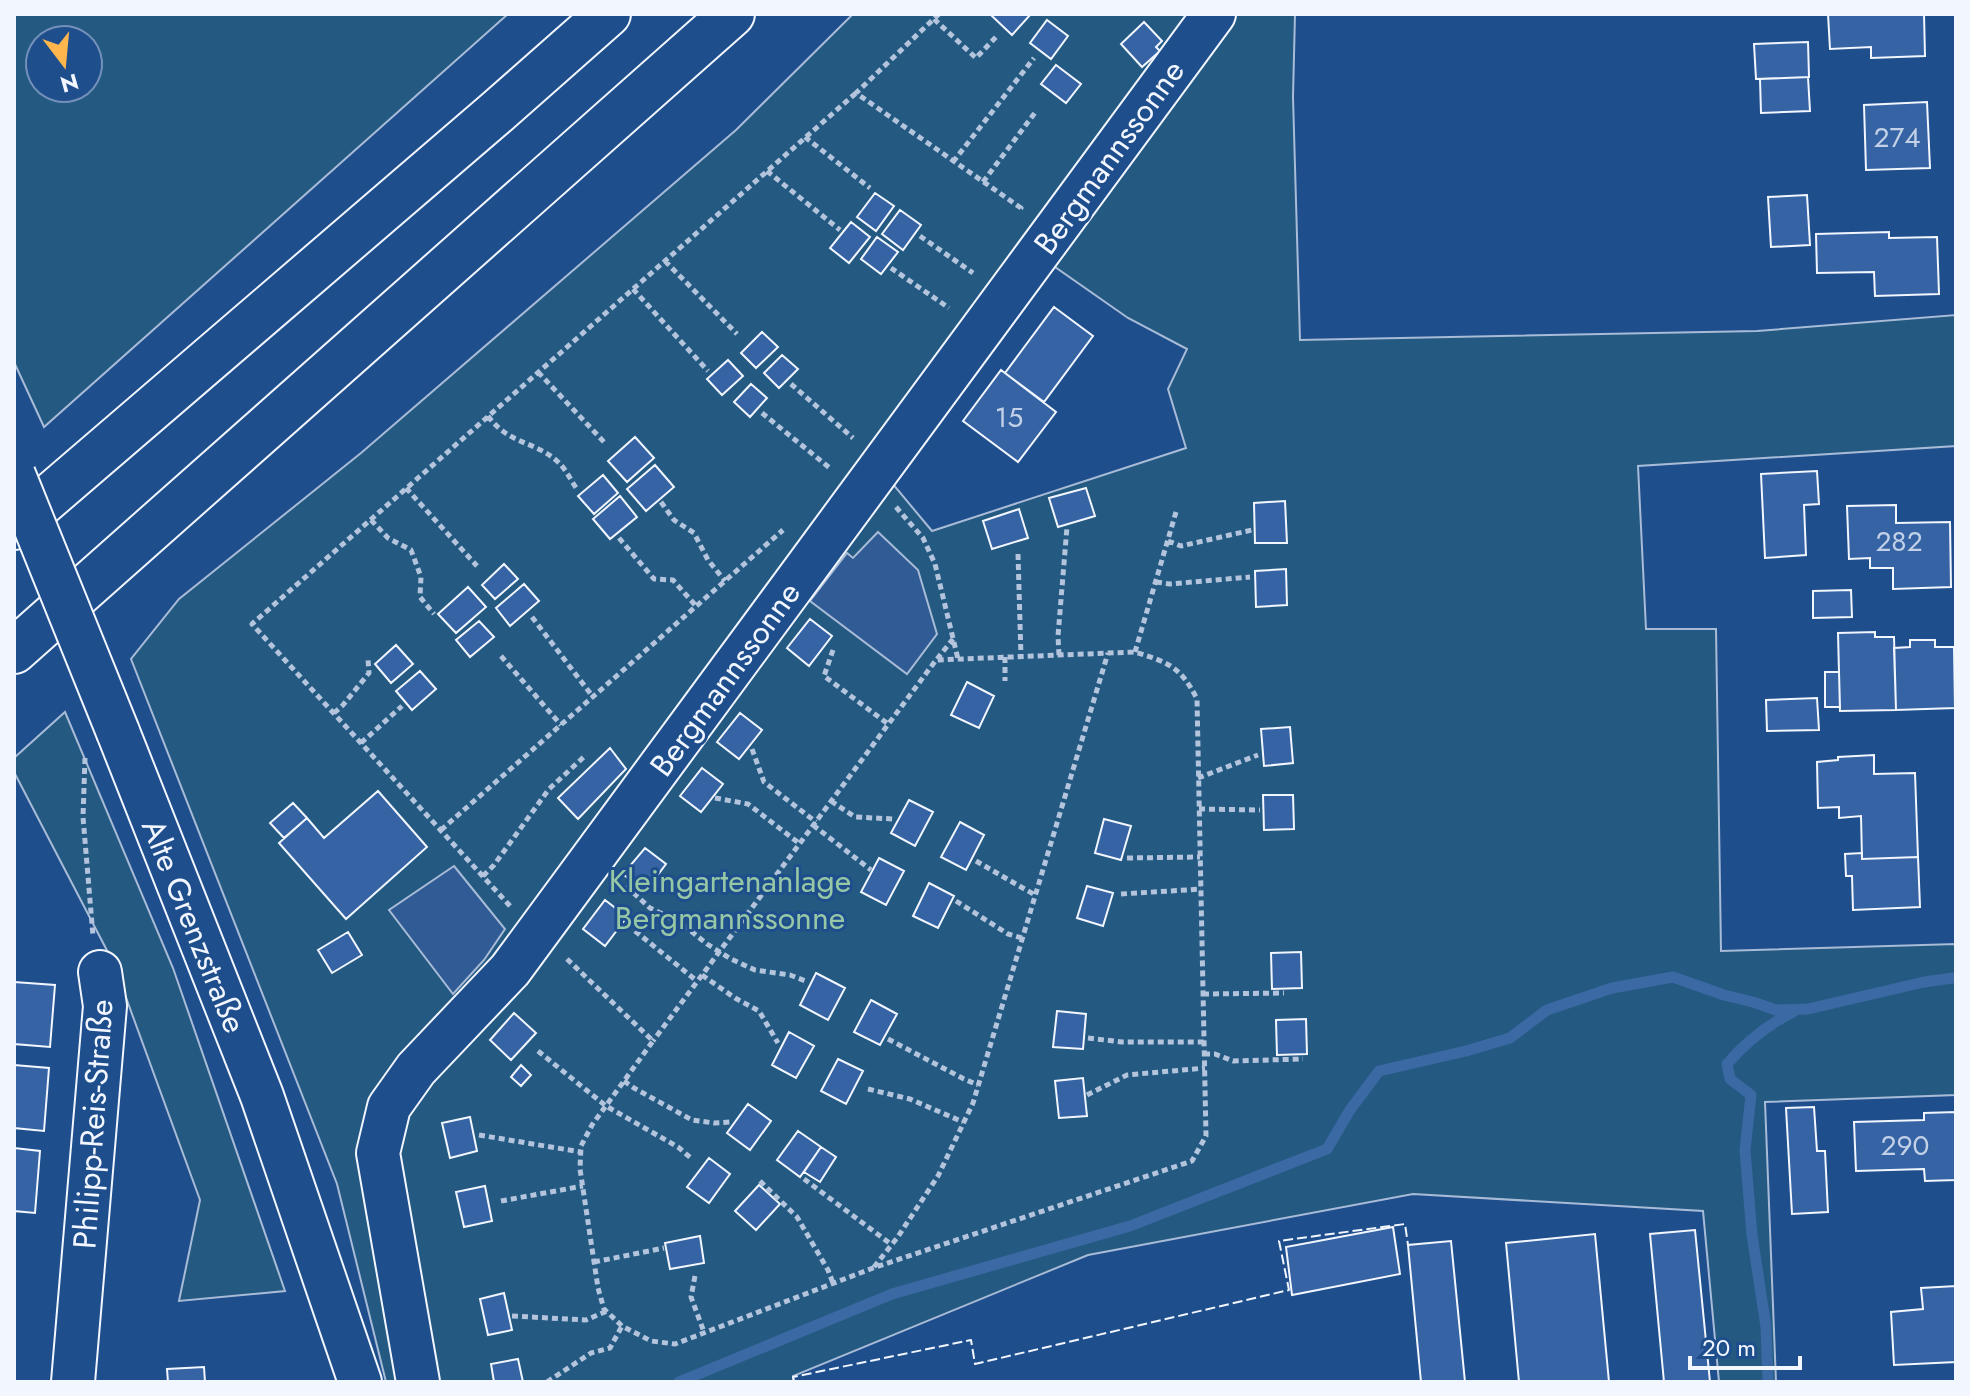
<svg xmlns="http://www.w3.org/2000/svg" width="1970" height="1396" viewBox="0 0 1970 1396" font-family="Jost,sans-serif">
<style>
.green{fill:#245a82;stroke:#a8bbd7;stroke-width:2;fill-rule:evenodd}
.parking{fill:#305b95;stroke:#a8bbd7;stroke-width:2}
.lines{fill:none;stroke-linecap:round;stroke-linejoin:round}
.stream{stroke:#3b69a3;stroke-width:11}
.building{fill:#3563a3;stroke:#f2f6ff;stroke-width:2}
.minor-casing{stroke:#f2f6ff;stroke-width:46}
.highway-casing{stroke:#f2f6ff;stroke-width:48}
.path{stroke:#b3c4dc;stroke-width:5;stroke-dasharray:6 4;stroke-linecap:butt}
.minor{stroke:#1f4e8c;stroke-width:42}
.highway{stroke:#1f4e8c;stroke-width:44}
.minor-bridge-casing{stroke:#f2f6ff;stroke-width:46;stroke-linecap:butt}
.minor-bridge{stroke:#1f4e8c;stroke-width:42}
.fence{stroke:#f2f6ff;stroke-width:2;stroke-dasharray:10 4;stroke-linecap:butt}
.labels{text-anchor:middle;dominant-baseline:central;stroke-width:6;stroke-linejoin:round;paint-order:stroke}
.number-label{font-size:28px;fill:#c3d1e8}
.street-label{font-size:32px;fill:#f2f6ff;stroke:#1f4e8c}
.park-label{font-size:32px;fill:#97c8a6;stroke:#1f4e8c}
</style>
<rect width="100%" height="100%" fill="#1f4e8c"/>
<path class="green" d="M 14,14 L 508,14 L 44,427 L 14,362 ZM 88,40 L 88,88 L 40,88 L 40,40 Z
M 853,14 L 1295,14 L 1293,97 L 1300,340 L 1757,331 L 1956,315 L 1956,446 L 1638,466 L 1646,629 L 1716,629 L 1721,951 L 1956,944 L 1956,1095 L 1765,1102 L 1776,1382 L 1719,1382 L 1703,1211 L 1413,1194 L 1088,1255 L 793,1376 L 794,1382 L 386,1382 L 337,1184 L 131,659 L 179,599 L 361,453 L 736,130 ZM 1035,253 L 1128,318 L 1187,349 L 1168,389 L 1186,448 L 932,531 L 877,465 Z
M 65,712 L 173,968 L 285,1291 L 179,1301 L 200,1200 L 113,962 L 14,772 L 14,758 Z"/>
<path class="parking" d="M 878,532 L 918,570 L 937,634 L 907,674 L 810,601 L 847,553 L 853,558 Z
M 454,866 L 505,929 L 484,960 L 453,994 L 389,910 Z"/>
<g class="lines">
<path class="stream" d="M 679,1382 L 892,1294 L 1130,1226 L 1327,1149 L 1350,1110 L 1379,1071 L 1466,1051 L 1510,1038 L 1547,1010 L 1612,988 L 1673,977 L 1724,995 L 1753,1002 L 1776,1010 L 1808,1009 L 1924,982 L 1953,978
M 1768,1382 L 1766,1327 L 1752,1235 L 1745,1150 L 1751,1095 L 1730,1079 L 1727,1064 C 1746,1042 1767,1025 1793,1012"/>
</g>
<path class="building" d="M 994,14 L 1031,14 L 1012,35 L 992,16 Z
M 1828,14 L 1924,14 L 1925,56 L 1871,58 L 1871,47 L 1830,49 Z
M 1047,20 L 1068,36 L 1051,59 L 1030,43 Z
M 1144,22 L 1162,41 L 1156,47 L 1160,51 L 1142,67 L 1121,44 Z
M 1808,42 L 1809,77 L 1756,79 L 1754,44 Z
M 1056,65 L 1081,84 L 1066,103 L 1041,84 Z
M 1808,77 L 1810,111 L 1761,113 L 1760,79 Z
M 1927,102 L 1930,168 L 1866,170 L 1864,105 Z
M 875,193 L 894,206 L 876,231 L 857,217 Z
M 1807,195 L 1810,245 L 1771,247 L 1768,197 Z
M 900,210 L 921,225 L 903,250 L 882,234 Z
M 851,222 L 870,237 L 849,263 L 830,248 Z
M 1889,232 L 1889,238 L 1937,237 L 1939,294 L 1875,296 L 1874,272 L 1817,273 L 1816,234 Z
M 877,237 L 898,252 L 881,274 L 861,259 Z
M 1054,307 L 1093,336 L 1044,402 L 1005,373 Z
M 762,332 L 778,347 L 756,368 L 741,353 Z
M 782,355 L 798,369 L 779,388 L 764,373 Z
M 728,360 L 743,376 L 722,395 L 707,379 Z
M 1001,370 L 1056,412 L 1018,462 L 963,421 Z
M 751,384 L 767,398 L 750,417 L 734,402 Z
M 635,437 L 654,458 L 627,482 L 608,461 Z
M 655,465 L 674,487 L 646,511 L 627,489 Z
M 1817,471 L 1819,504 L 1804,505 L 1806,555 L 1765,558 L 1761,474 Z
M 603,475 L 618,493 L 594,514 L 578,496 Z
M 1086,488 L 1095,516 L 1058,527 L 1049,498 Z
M 620,496 L 637,517 L 610,539 L 593,519 Z
M 1285,501 L 1287,543 L 1255,543 L 1254,503 Z
M 1896,505 L 1896,523 L 1950,522 L 1951,587 L 1893,589 L 1893,568 L 1870,568 L 1870,558 L 1849,559 L 1847,506 Z
M 1019,509 L 1028,538 L 992,549 L 983,521 Z
M 504,564 L 518,579 L 495,599 L 482,585 Z
M 1286,569 L 1287,605 L 1256,607 L 1255,571 Z
M 524,584 L 539,601 L 510,626 L 496,608 Z
M 468,587 L 486,607 L 456,633 L 438,614 Z
M 1851,590 L 1852,617 L 1813,618 L 1813,591 Z
M 810,619 L 832,636 L 809,666 L 787,648 Z
M 479,621 L 494,637 L 470,657 L 456,640 Z
M 1875,632 L 1875,637 L 1894,637 L 1896,710 L 1840,711 L 1838,633 Z
M 1910,640 L 1935,640 L 1935,647 L 1954,647 L 1955,708 L 1896,710 L 1894,648 L 1910,647 Z
M 396,645 L 413,664 L 391,683 L 375,664 Z
M 420,671 L 436,689 L 412,710 L 396,691 Z
M 1825,672 L 1839,672 L 1840,707 L 1825,707 Z
M 967,682 L 994,696 L 979,728 L 951,715 Z
M 1817,698 L 1819,730 L 1767,731 L 1766,700 Z
M 740,713 L 762,730 L 739,759 L 717,742 Z
M 1290,727 L 1293,763 L 1264,766 L 1261,729 Z
M 610,748 L 626,769 L 578,819 L 558,798 Z
M 1874,755 L 1874,774 L 1915,773 L 1918,857 L 1862,859 L 1861,816 L 1839,818 L 1839,807 L 1818,808 L 1817,762 L 1838,760 L 1838,757 Z
M 702,768 L 723,784 L 701,812 L 680,796 Z
M 378,791 L 427,847 L 346,919 L 279,843 L 307,818 L 324,838 Z
M 1263,795 L 1293,795 L 1294,829 L 1264,830 Z
M 909,800 L 933,812 L 915,846 L 891,833 Z
M 293,803 L 307,818 L 284,838 L 270,823 Z
M 1104,819 L 1131,826 L 1121,860 L 1095,853 Z
M 960,822 L 984,835 L 966,870 L 941,857 Z
M 645,848 L 666,864 L 645,892 L 623,874 Z
M 1862,853 L 1862,859 L 1918,857 L 1920,907 L 1853,910 L 1852,876 L 1846,876 L 1845,854 Z
M 879,858 L 904,871 L 886,905 L 861,892 Z
M 929,883 L 954,896 L 938,928 L 913,916 Z
M 1087,886 L 1113,893 L 1103,926 L 1077,918 Z
M 605,900 L 627,917 L 605,946 L 583,929 Z
M 348,932 L 362,955 L 332,973 L 318,950 Z
M 1301,952 L 1302,988 L 1272,989 L 1271,953 Z
M 816,973 L 845,988 L 828,1020 L 800,1005 Z
M 14,982 L 55,985 L 50,1047 L 14,1044 Z
M 871,1000 L 897,1014 L 880,1045 L 854,1032 Z
M 1057,1011 L 1086,1014 L 1083,1049 L 1053,1047 Z
M 514,1013 L 536,1033 L 511,1060 L 490,1040 Z
M 1306,1019 L 1307,1054 L 1277,1055 L 1276,1020 Z
M 789,1032 L 814,1046 L 796,1078 L 772,1065 Z
M 838,1059 L 863,1071 L 846,1104 L 821,1091 Z
M 14,1065 L 49,1068 L 44,1131 L 14,1128 Z
M 521,1065 L 531,1075 L 521,1086 L 511,1077 Z
M 1083,1078 L 1087,1116 L 1059,1118 L 1055,1081 Z
M 748,1104 L 771,1121 L 750,1150 L 727,1133 Z
M 1814,1107 L 1817,1151 L 1825,1151 L 1828,1212 L 1792,1214 L 1786,1108 Z
M 1956,1112 L 1956,1180 L 1925,1181 L 1924,1169 L 1856,1171 L 1854,1122 L 1924,1120 L 1924,1113 Z
M 470,1117 L 477,1151 L 450,1158 L 442,1123 Z
M 798,1131 L 821,1147 L 800,1177 L 777,1160 Z
M 821,1147 L 836,1157 L 820,1182 L 804,1172 Z
M 14,1148 L 40,1151 L 35,1213 L 14,1211 Z
M 709,1158 L 730,1174 L 709,1203 L 687,1187 Z
M 759,1185 L 780,1204 L 756,1230 L 735,1211 Z
M 485,1186 L 492,1221 L 464,1227 L 456,1192 Z
M 1393,1227 L 1400,1274 L 1292,1295 L 1286,1247 Z
M 1695,1230 L 1710,1382 L 1664,1382 L 1650,1234 Z
M 1595,1234 L 1609,1382 L 1519,1382 L 1506,1243 Z
M 700,1236 L 704,1263 L 670,1269 L 665,1243 Z
M 1451,1241 L 1465,1382 L 1421,1382 L 1408,1245 Z
M 1956,1286 L 1956,1362 L 1894,1365 L 1891,1312 L 1923,1309 L 1921,1288 Z
M 504,1293 L 512,1330 L 488,1335 L 480,1299 Z
M 518,1359 L 523,1382 L 494,1382 L 491,1364 Z
M 204,1367 L 205,1382 L 168,1382 L 167,1369 Z"/>
<g class="lines">
<defs>
<path id="minor" d="M 118,732 L 262,1096 L 360,1382
M 73,1382 L 105,1006 L 100,972
M 418,1382 L 378,1153 L 389,1107 L 416,1069 L 510,970 L 1214,14"/>
<path id="highway" d="M 14,527 L 497,112 L 608,14
M 14,651 L 732,14"/>
</defs>
<use href="#minor" class="minor-casing"/>
<use href="#highway" class="highway-casing"/>
<path class="path" d="M 939,14 L 856,93 L 1021,208 L 1019,210
M 934,19 L 976,58 L 996,37
M 805,137 L 870,188
M 953,162 L 1034,58
M 767,171 L 840,230
M 983,182 L 1037,110
M 920,236 L 973,273
M 665,261 L 737,334
M 891,268 L 949,308
M 633,289 L 708,371
M 538,372 L 604,442
M 791,384 L 853,438
M 762,413 L 831,469
M 488,416 C 509,445 536,441 558,462 C 566,469 571,481 577,489
M 406,488 L 477,566
M 661,502 L 674,520 L 694,533 L 708,560 L 725,581
M 896,507 L 923,538 L 935,564 L 958,659
M 371,520 L 388,538 L 411,550 L 421,577 L 420,597 L 434,614
M 619,538 L 654,579 L 673,580 L 696,606
M 1168,541 L 1181,546 L 1252,530
M 1018,554 L 1021,657
M 1156,582 L 1170,584 L 1250,577
M 532,617 L 593,697
M 833,650 L 824,676 L 888,724
M 1135,652 L 1176,512
M 1059,655 L 1058,636 L 1067,527
M 501,656 L 561,725
M 1005,657 L 1005,681
M 937,659 L 953,639
M 334,713 L 343,705 L 369,673 L 368,659
M 361,743 L 402,706
M 752,749 L 764,782 L 816,822
M 85,758 L 83,817 L 93,936
M 1198,778 L 1258,755
M 715,798 L 748,804 L 800,844
M 831,801 L 855,817 L 894,819
M 1199,809 L 1260,810
M 813,825 L 871,870
M 441,830 L 783,530
M 1127,858 L 1200,857
M 976,861 L 1035,895
M 483,876 L 494,865 L 549,789 L 586,755
M 626,886 L 650,908 L 681,923 L 707,944 L 731,959 L 755,970 L 790,975 L 808,982
M 1121,894 L 1201,889
M 956,901 L 1008,934 L 1022,938
M 510,906 L 252,624 L 856,93
M 635,931 L 697,981
M 567,959 L 653,1041 L 592,1125 L 581,1146 L 580,1169 L 598,1288 L 604,1309 L 622,1326 L 651,1341 L 675,1344 L 873,1268 L 1192,1161 L 1206,1136 L 1197,699 C 1181,667 1168,662 1135,652 L 936,660 L 653,1041
M 702,975 L 735,998 L 759,1011 L 778,1043
M 1203,994 L 1284,993
M 1088,1038 L 1122,1042 L 1204,1042
M 888,1039 L 964,1079 L 978,1085
M 538,1051 L 606,1106 L 678,1147 L 692,1159
M 1204,1054 L 1215,1054 L 1233,1061 L 1303,1059
M 624,1081 L 634,1088 L 692,1120 L 714,1123 L 731,1122
M 868,1089 L 910,1099 L 963,1122
M 1087,1095 L 1127,1075 L 1205,1068
M 479,1135 L 581,1152
M 804,1179 L 892,1245
M 760,1181 L 797,1217 L 828,1270 L 833,1283
M 501,1201 L 583,1186
M 594,1262 L 664,1248
M 874,1267 L 897,1238 L 938,1176 L 973,1103 L 1108,653
M 695,1276 L 691,1297 L 704,1332
M 512,1316 L 586,1320 L 607,1311
M 547,1382 L 591,1353 L 610,1348 L 622,1326"/>
<use href="#minor" class="minor"/>
<use href="#highway" class="highway"/>
<defs>
<path id="minor-bridge" d="M 14,475 L 118,732"/>
</defs>
<use href="#minor-bridge" class="minor-bridge-casing"/>
<use href="#minor-bridge" class="minor-bridge"/>
<path class="fence" d="M 794,1382 L 793,1377 L 971,1340 L 975,1364 L 1289,1290 L 1279,1241 L 1405,1224 L 1408,1245"/>
</g>
<g class="labels">
<g class="number-label">
<text x="1897" y="137">274</text>
<text x="1009" y="417">15</text>
<text x="1899" y="541">282</text>
<text x="1905" y="1145">290</text>
</g>
<g class="street-label">
<text transform="translate(1109 157) rotate(-54)">Bergmannssonne</text>
<text transform="translate(725 679) rotate(-54)">Bergmannssonne</text>
<text transform="translate(194 926) rotate(68)">Alte Grenzstraße</text>
<text transform="translate(93 1124) rotate(-86)">Philipp-Reis-Straße</text>
</g>
<g class="park-label">
<text x="730" y="881">Kleingartenanlage<tspan x="730" dy="37">Bergmannssonne</tspan></text>
</g>
</g>
<rect width="1970" height="1396" fill="none" stroke="#f2f6ff" stroke-width="32"/>
<g transform="translate(64 64) rotate(164)"><circle r="38" fill="#1f4e8c" stroke="#7391ba" stroke-width="2"/>
<path d="M0-6L14 30L0 20L-14 30Z" fill="#ffb74d"/>
<text y="-12" font-size="22" font-weight="bold" text-anchor="middle" fill="#f2f6ff">N</text>
</g>
<path d="M1690 1356v12h110v-12" fill="none" stroke="#f2f6ff" stroke-width="4"/>
<text x="1702" y="1356" font-size="24" fill="#f2f6ff" stroke="#1f4e8c" stroke-width="6" paint-order="stroke">20 m</text>
</svg>
